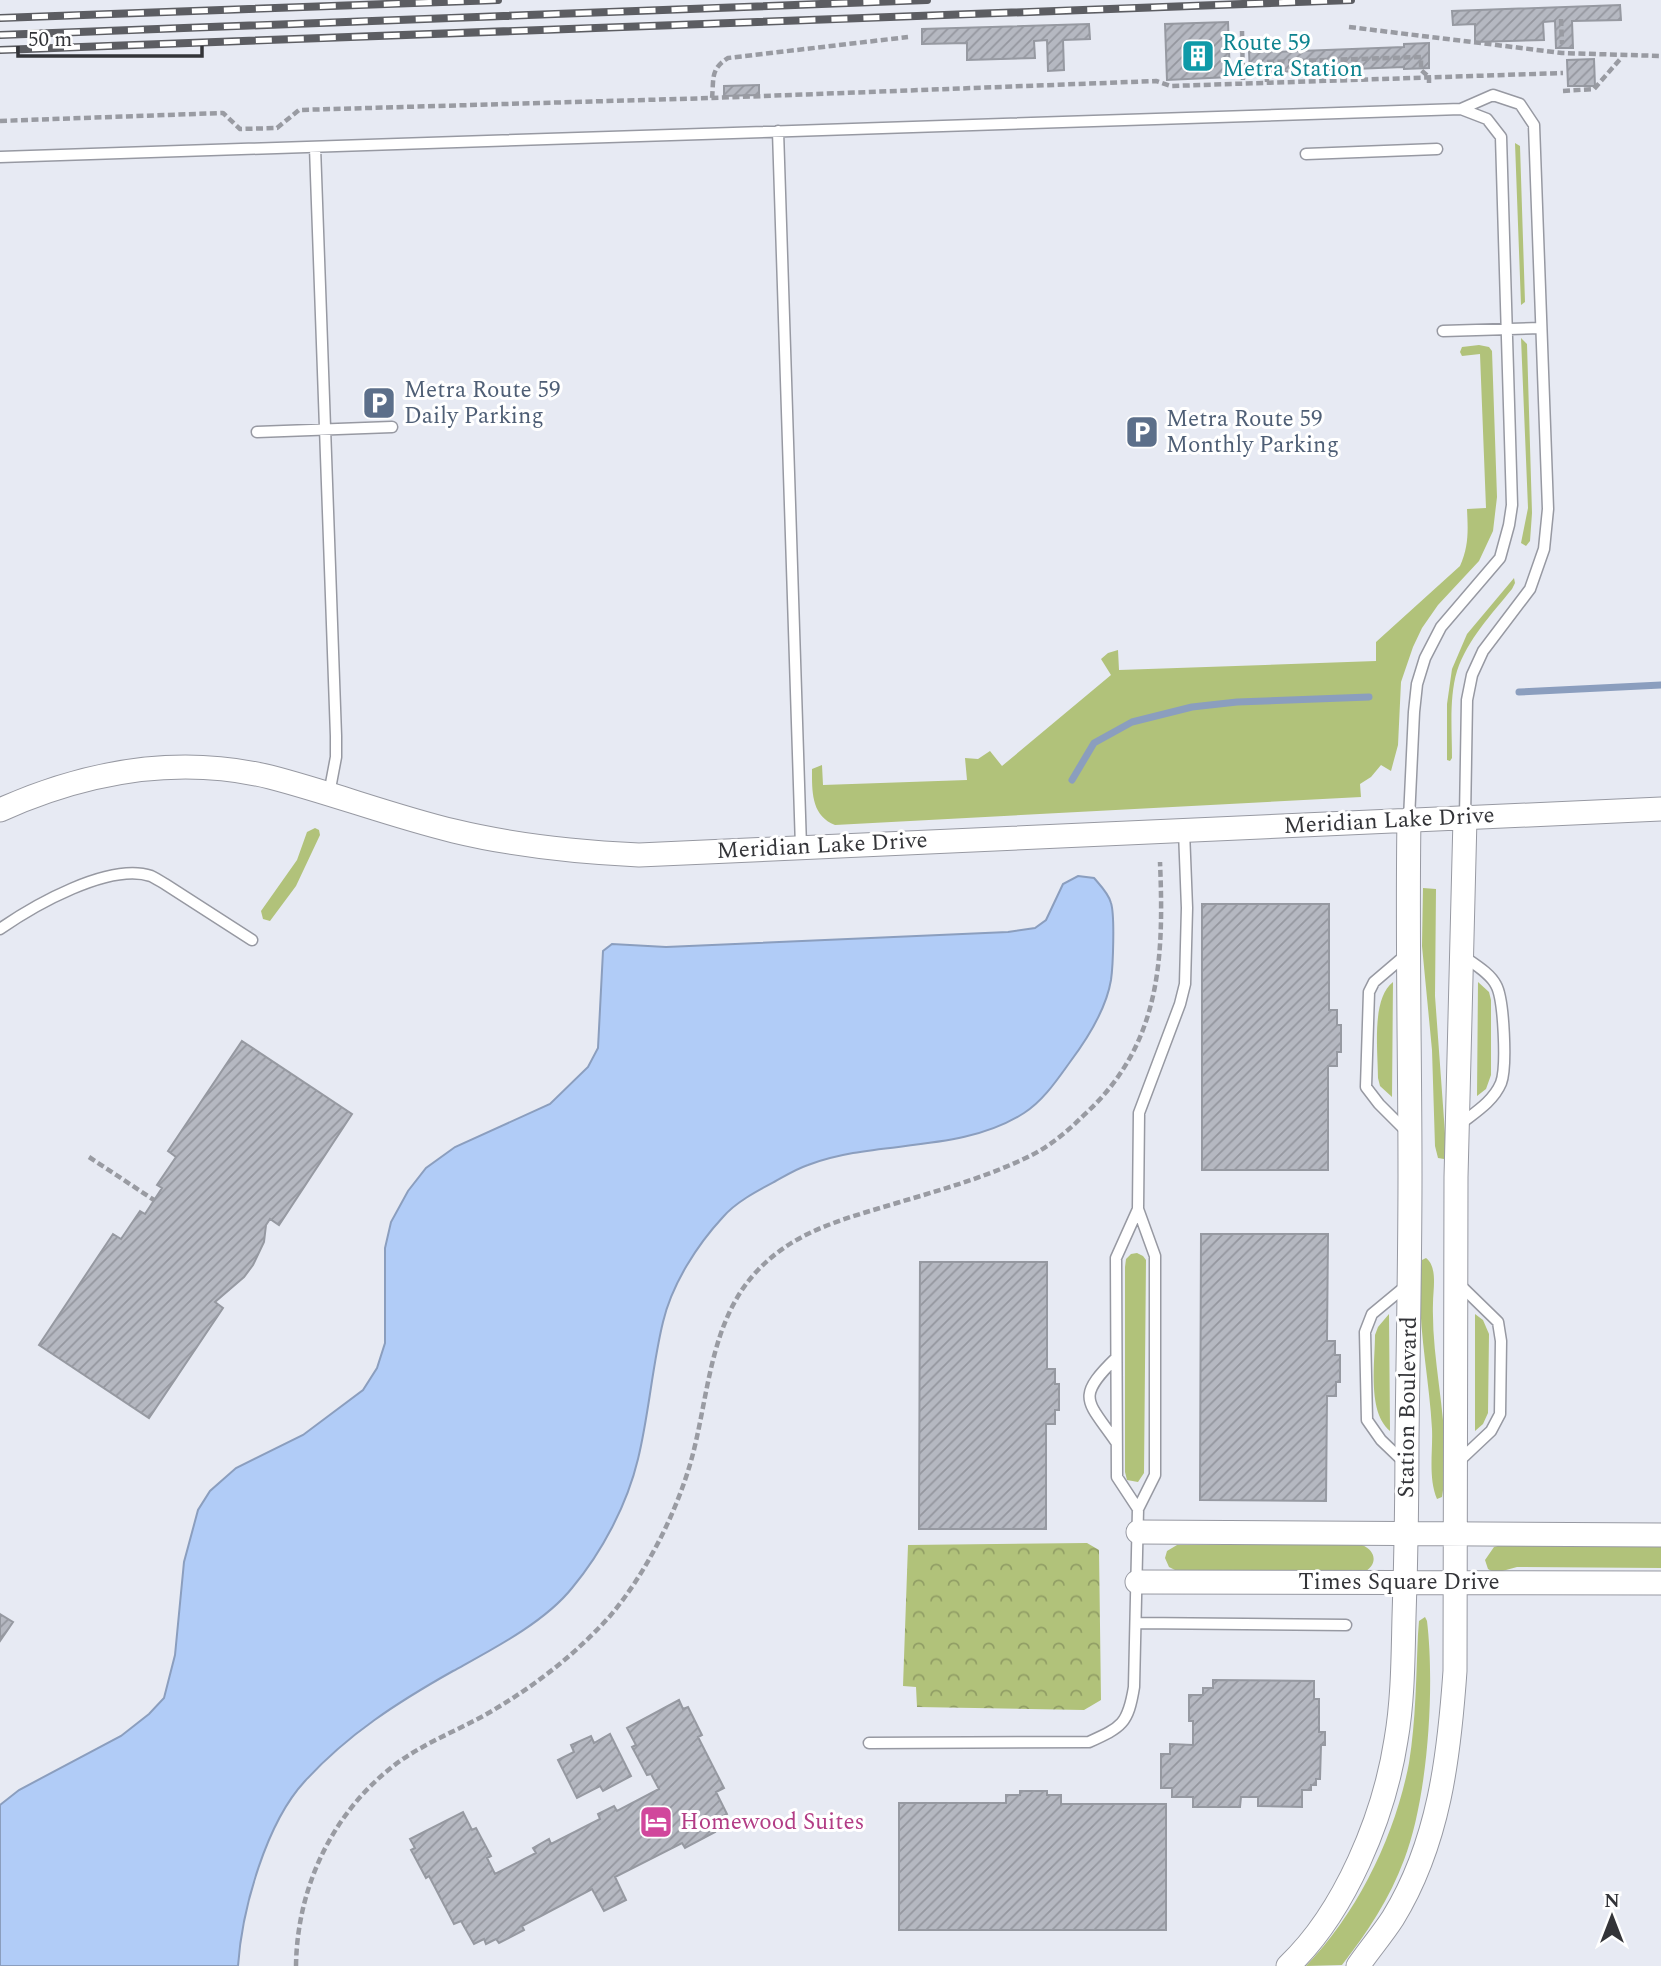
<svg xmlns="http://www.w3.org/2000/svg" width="1661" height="1966" viewBox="0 0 1661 1966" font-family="Spectral,serif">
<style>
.grass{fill:#b1c27a}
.park{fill:url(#park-crowns)}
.water{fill:#b1ccf7;stroke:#8b9ebe;stroke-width:2}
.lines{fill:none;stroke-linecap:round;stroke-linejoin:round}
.stream{stroke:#8b9ebe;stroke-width:7}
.building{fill:url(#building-hatch);stroke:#9699a1;stroke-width:2}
.lane-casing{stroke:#9799a2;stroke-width:13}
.street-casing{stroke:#9799a2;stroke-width:25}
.path{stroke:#999ba2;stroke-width:4.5;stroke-dasharray:7 3.5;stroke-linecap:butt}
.lane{stroke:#fff;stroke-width:10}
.street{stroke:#fff;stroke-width:23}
.rail-casing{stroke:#5c5d62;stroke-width:8}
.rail{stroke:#fff;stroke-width:5;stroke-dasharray:16;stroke-linecap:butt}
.labels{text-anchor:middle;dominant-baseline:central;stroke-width:6;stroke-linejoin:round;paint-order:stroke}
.culture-label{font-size:23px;fill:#0d838f;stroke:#fff;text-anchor:start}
.service-label{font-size:23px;fill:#4e5e75;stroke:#fff;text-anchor:start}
.street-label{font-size:23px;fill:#333438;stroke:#fff}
.hotel-label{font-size:23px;fill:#b23c85;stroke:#fff;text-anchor:start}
</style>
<defs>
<pattern id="park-crowns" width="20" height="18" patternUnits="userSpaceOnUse" patternTransform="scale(1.75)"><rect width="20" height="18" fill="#b1c27a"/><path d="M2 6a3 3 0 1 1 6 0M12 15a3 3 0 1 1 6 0" fill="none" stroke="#919e65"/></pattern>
<pattern id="building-hatch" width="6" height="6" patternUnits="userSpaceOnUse" patternTransform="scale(1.75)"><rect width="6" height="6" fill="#b5b8c1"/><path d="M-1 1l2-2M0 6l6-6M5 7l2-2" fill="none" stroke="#94969e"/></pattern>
</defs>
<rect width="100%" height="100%" fill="#e7eaf3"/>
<path class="grass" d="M 1515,143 L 1520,146 L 1525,302 L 1521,305 Z
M 1521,338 L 1527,344 L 1532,513 L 1530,541 L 1526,546 L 1521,543 L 1528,508 Z
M 1479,345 L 1489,347 L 1492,351 L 1497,497 L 1493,531 L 1479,561 L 1438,605 L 1422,628 L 1413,647 L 1401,682 L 1398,745 L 1391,771 L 1381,765 L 1371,777 L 1360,784 L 1361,797 L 835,825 C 811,816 812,791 812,769 L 822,765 L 823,785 L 967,780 L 965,758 L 978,759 L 990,751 L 1002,766 L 1111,675 L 1101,659 L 1108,653 L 1118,650 L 1119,670 L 1376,661 L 1376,642 L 1460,566 C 1469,546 1468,530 1467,509 L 1486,508 L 1480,354 L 1462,356 L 1460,352 L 1462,347 Z
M 1514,578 L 1515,583 L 1512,589 C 1491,615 1468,639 1457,671 C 1449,698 1452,730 1452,758 L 1450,761 L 1447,760 L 1447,704 L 1452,669 L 1467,634 Z
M 315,828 L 319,830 L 320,835 L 296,886 L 270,921 L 263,919 L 261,911 L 297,860 L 307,832 Z
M 1423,888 L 1436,889 L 1435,996 L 1446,1147 L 1444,1159 L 1438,1158 L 1435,1146 L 1432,1050 L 1422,946 Z
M 1393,982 L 1392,1097 L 1380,1086 L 1378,1078 C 1378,1051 1371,999 1393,982 Z
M 1478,982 L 1489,992 L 1491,1000 L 1491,1075 L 1486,1089 L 1477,1096 Z
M 1137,1253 L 1143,1256 L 1146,1260 L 1144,1473 L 1138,1482 L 1127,1480 L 1125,1472 L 1125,1267 L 1126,1259 L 1131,1254 Z
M 1426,1258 C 1438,1267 1433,1290 1433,1303 C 1431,1368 1453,1433 1442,1497 L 1437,1499 C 1428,1477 1433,1452 1432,1429 C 1429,1373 1415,1316 1422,1260 Z
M 1389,1314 L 1390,1431 C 1367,1412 1375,1363 1375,1335 L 1378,1327 Z
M 1475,1314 L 1483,1320 L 1489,1334 L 1488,1413 L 1483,1424 L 1475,1431 Z
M 1177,1545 L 1362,1545 C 1377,1551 1378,1566 1362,1573 L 1177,1571 L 1169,1567 L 1165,1558 L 1167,1551 Z
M 1501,1545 L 1661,1546 L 1661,1568 L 1517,1567 L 1495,1573 L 1488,1569 L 1485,1560 L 1494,1547 Z
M 1425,1617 L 1427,1621 C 1435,1687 1428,1798 1404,1860 C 1390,1898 1367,1933 1342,1965 L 1306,1966 C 1358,1912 1395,1836 1409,1763 C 1416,1720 1416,1677 1418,1634 L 1419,1621 Z"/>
<path class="park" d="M 1087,1543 L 1099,1550 L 1101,1700 L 1084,1710 L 917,1707 L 916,1687 L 903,1686 L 908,1545 Z"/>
<path class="water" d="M 1078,876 L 1094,878 C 1100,885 1109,894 1111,903 C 1115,916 1113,966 1111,980 C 1106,1010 1088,1038 1070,1062 C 1057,1080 1043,1101 1024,1113 C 960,1154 876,1139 808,1165 C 796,1169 785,1176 774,1182 C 757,1191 736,1202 723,1217 C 697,1245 672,1284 663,1322 C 652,1367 649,1414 638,1459 C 627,1505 602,1552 572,1588 C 544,1623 491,1650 453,1671 C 398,1702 348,1734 305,1781 C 266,1823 242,1909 238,1966 L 0,1966 L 0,1805 L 19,1790 L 121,1736 L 149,1714 L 164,1698 L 175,1655 L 184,1562 L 198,1510 L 210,1491 L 236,1468 L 303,1435 L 363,1390 L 377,1368 L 385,1343 L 385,1248 L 391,1222 L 408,1191 L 426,1168 L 455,1147 L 550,1104 L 588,1067 L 598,1048 L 603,951 L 612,944 L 666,947 L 1008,932 L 1035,928 L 1046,920 L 1063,884 Z"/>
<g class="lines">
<path class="stream" d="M 1519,692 L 1661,685
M 1072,780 L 1094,743 L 1132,722 L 1192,707 L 1237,702 L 1369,697"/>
</g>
<path class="building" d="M 1620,5 L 1621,20 L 1572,21 L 1573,48 L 1556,48 L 1555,21 L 1543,22 L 1544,40 L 1475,42 L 1475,24 L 1453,25 L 1452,11 Z
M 1228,22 L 1230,77 L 1167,80 L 1165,24 Z
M 1089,24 L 1090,39 L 1063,40 L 1064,70 L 1048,71 L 1047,40 L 1034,41 L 1035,58 L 967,60 L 967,43 L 922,44 L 922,29 Z
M 1429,43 L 1429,68 L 1404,69 L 1404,67 L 1275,72 L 1276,75 L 1250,75 L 1249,51 L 1275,49 L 1275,52 L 1404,47 L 1404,44 Z
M 1594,59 L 1595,86 L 1568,86 L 1567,60 Z
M 759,85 L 759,95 L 724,96 L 724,86 Z
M 1202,904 L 1329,904 L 1329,1010 L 1337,1010 L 1337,1025 L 1341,1025 L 1341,1052 L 1337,1052 L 1337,1066 L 1328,1066 L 1328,1170 L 1202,1170 Z
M 242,1041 L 352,1114 L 279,1225 L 270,1219 L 266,1225 L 264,1242 L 253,1265 L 244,1277 L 215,1302 L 223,1308 L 149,1418 L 39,1345 L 113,1234 L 121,1239 L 140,1211 L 145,1214 L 162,1188 L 157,1185 L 176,1157 L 168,1151 Z
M 1201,1234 L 1328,1234 L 1327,1341 L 1335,1341 L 1335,1355 L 1340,1355 L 1340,1382 L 1336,1382 L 1336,1396 L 1327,1396 L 1326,1501 L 1200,1500 Z
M 920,1262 L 1047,1262 L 1047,1369 L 1055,1369 L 1055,1384 L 1059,1384 L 1059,1410 L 1055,1410 L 1055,1424 L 1046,1424 L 1046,1529 L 919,1529 Z
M 0,1614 L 13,1622 L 0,1641 Z
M 1213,1680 L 1314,1681 L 1314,1699 L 1319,1699 L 1319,1732 L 1325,1732 L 1325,1745 L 1321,1745 L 1320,1779 L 1316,1779 L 1316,1785 L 1311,1785 L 1311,1790 L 1302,1790 L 1302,1807 L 1258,1806 L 1258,1797 L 1241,1797 L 1240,1807 L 1193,1807 L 1193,1797 L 1172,1797 L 1172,1788 L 1161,1788 L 1161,1754 L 1170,1754 L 1170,1744 L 1193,1745 L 1193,1721 L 1189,1721 L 1189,1695 L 1203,1695 L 1203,1688 L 1213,1688 Z
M 679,1700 L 683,1709 L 688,1707 L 702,1735 L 698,1737 L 724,1788 L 716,1792 L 727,1814 L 717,1819 L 720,1825 L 713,1828 L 715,1832 L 685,1848 L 682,1843 L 615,1877 L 626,1900 L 604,1911 L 592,1889 L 522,1926 L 524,1930 L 499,1943 L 496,1939 L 486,1944 L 484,1939 L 474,1944 L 461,1921 L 454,1924 L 429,1876 L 426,1878 L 411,1850 L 415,1848 L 410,1839 L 463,1812 L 472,1830 L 476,1828 L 491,1856 L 487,1858 L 495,1874 L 536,1853 L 533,1848 L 549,1839 L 551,1844 L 600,1819 L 598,1814 L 614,1806 L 617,1811 L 659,1789 L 651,1774 L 647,1775 L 632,1747 L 636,1745 L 627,1728 Z
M 610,1734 L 631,1776 L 603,1791 L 600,1786 L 577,1798 L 558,1760 L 574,1752 L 571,1745 L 591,1736 L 594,1743 Z
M 1020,1791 L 1047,1791 L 1047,1795 L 1061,1795 L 1061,1804 L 1166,1804 L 1166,1930 L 899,1930 L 899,1803 L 1006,1803 L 1006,1795 L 1020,1795 Z"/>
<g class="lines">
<defs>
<path id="lane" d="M 778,131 L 801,847
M 315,147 L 336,736 L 336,757 L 329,794
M 1306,154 L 1437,149
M 0,157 L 1461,109 L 1493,95 L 1520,104 L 1534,125 L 1548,509 L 1544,549 L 1530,589 L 1483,651 L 1472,675 L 1467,700 L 1465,818
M 1443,331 L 1541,328
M 257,432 L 392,427
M 1409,819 L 1414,712 L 1417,684 L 1425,658 L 1441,627 L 1500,558 L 1509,525 L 1512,505 L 1501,137 L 1487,119 L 1461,109
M 0,929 C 33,906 109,862 151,876 C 155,878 160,881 165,884 L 252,940
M 1408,953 L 1374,982 L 1369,992 L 1366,1087 L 1379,1104 L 1409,1134
M 1459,1125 C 1474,1113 1493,1102 1501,1083 C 1507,1067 1504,999 1496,985 C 1490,973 1474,964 1463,956
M 1138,1209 L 1116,1258 L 1117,1477 L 1138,1509
M 1116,1442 C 1087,1400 1075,1398 1116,1358
M 1457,1463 L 1491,1431 L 1500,1414 L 1501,1341 L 1498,1322 L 1458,1283
M 1406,1464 L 1381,1440 L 1367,1420 L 1365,1332 L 1372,1314 L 1407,1285
M 1136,1623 L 1346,1625
M 869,1743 L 1089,1742 C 1122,1727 1128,1724 1134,1687 L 1138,1509 L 1155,1475 L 1155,1256 L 1138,1209 L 1139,1113 L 1180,1004 L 1185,984 L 1187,908 L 1184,831"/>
<path id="street" d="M 0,810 C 85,772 178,755 270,777 C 332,793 392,816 454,831 C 516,846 576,852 639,855 L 1661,809
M 1138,1532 L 1661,1535
M 1137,1582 L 1661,1583
M 1288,1966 C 1345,1912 1384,1817 1396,1740 C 1403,1700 1403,1658 1404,1617 C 1406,1558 1407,1499 1407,1440 C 1408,1351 1410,1262 1410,1174 C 1410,1056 1407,938 1409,819
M 1358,1966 C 1369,1950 1382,1935 1393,1918 C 1439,1843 1449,1757 1455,1671 L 1456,1177 L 1465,818"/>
</defs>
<use href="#lane" class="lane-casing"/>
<use href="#street" class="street-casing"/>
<path class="path" d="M 1561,19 L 1562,44
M 1349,27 L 1562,53 L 1661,56
M 1242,31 L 1243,83
M 1267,82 L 1266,62 L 1421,57 L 1421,70 L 1429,77 L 1429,83
M 1563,91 L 1594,89 L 1622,57
M 712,98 C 714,79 710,69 728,58 L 908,37
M 0,121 L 223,113 L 240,129 L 277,128 L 299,110 L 712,98 L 1156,81 L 1171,86 L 1563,73
M 89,1157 L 154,1200
M 296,1966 C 297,1889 331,1815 392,1767 C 420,1745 454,1732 485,1715 C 532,1688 574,1656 610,1616 C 645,1575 676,1514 691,1461 C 709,1397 709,1321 758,1270 C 797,1229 848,1218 900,1202 C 944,1189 989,1176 1030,1156 C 1050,1146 1068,1131 1084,1115 C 1161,1045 1164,959 1160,862"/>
<use href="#lane" class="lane"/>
<use href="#street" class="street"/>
<defs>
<path id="rail" d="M 0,18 L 498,0
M 0,35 L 927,0
M 0,50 L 1351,0"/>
</defs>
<use href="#rail" class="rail-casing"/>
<use href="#rail" class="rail"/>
</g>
<defs>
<symbol id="building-square" viewBox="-11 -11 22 22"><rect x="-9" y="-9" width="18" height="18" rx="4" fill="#0f9aa8" stroke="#fff"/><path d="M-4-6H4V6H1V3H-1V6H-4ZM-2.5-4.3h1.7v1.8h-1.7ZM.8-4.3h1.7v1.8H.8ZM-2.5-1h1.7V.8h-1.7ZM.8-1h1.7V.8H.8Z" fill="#fff"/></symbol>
<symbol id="parking-square" viewBox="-11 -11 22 22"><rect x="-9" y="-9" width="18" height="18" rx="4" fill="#5c6f8a" stroke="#fff"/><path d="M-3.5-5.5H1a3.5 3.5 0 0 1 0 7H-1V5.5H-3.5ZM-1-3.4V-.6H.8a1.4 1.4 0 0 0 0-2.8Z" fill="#fff"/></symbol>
<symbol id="hotel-square" viewBox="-11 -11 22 22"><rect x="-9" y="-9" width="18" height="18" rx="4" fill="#d1479c" stroke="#fff"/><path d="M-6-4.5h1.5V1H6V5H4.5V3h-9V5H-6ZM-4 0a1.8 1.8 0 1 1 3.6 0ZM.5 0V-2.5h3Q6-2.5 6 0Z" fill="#fff"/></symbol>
</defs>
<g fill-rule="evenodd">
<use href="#building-square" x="1179" y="37" width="38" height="38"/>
<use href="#parking-square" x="360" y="384" width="38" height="38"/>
<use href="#parking-square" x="1123" y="413" width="38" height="38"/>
<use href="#hotel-square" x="637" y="1803" width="38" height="38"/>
</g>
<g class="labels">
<g class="culture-label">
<text x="1222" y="43">Route 59<tspan x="1222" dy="26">Metra Station</tspan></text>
</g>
<g class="service-label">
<text x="404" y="390">Metra Route 59<tspan x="404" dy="26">Daily Parking</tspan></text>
<text x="1166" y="419">Metra Route 59<tspan x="1166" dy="26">Monthly Parking</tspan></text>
</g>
<g class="street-label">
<text transform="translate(1389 821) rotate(-3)">Meridian Lake Drive</text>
<text transform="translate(822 846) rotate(-3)">Meridian Lake Drive</text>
<text transform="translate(1408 1407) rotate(-89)">Station Boulevard</text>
<text x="1399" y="1582">Times Square Drive</text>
</g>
<g class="hotel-label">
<text x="680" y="1822">Homewood Suites</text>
</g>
</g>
<g transform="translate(1612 1917)" stroke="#ffffff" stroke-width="5" paint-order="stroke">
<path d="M0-5L12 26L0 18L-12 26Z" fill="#333438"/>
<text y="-10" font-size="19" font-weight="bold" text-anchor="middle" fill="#333438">N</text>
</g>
<path d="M18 46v10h184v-10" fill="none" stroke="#333438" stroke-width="3.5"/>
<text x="28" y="46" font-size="21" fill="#333438" stroke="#ffffff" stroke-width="5" paint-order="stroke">50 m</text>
</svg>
